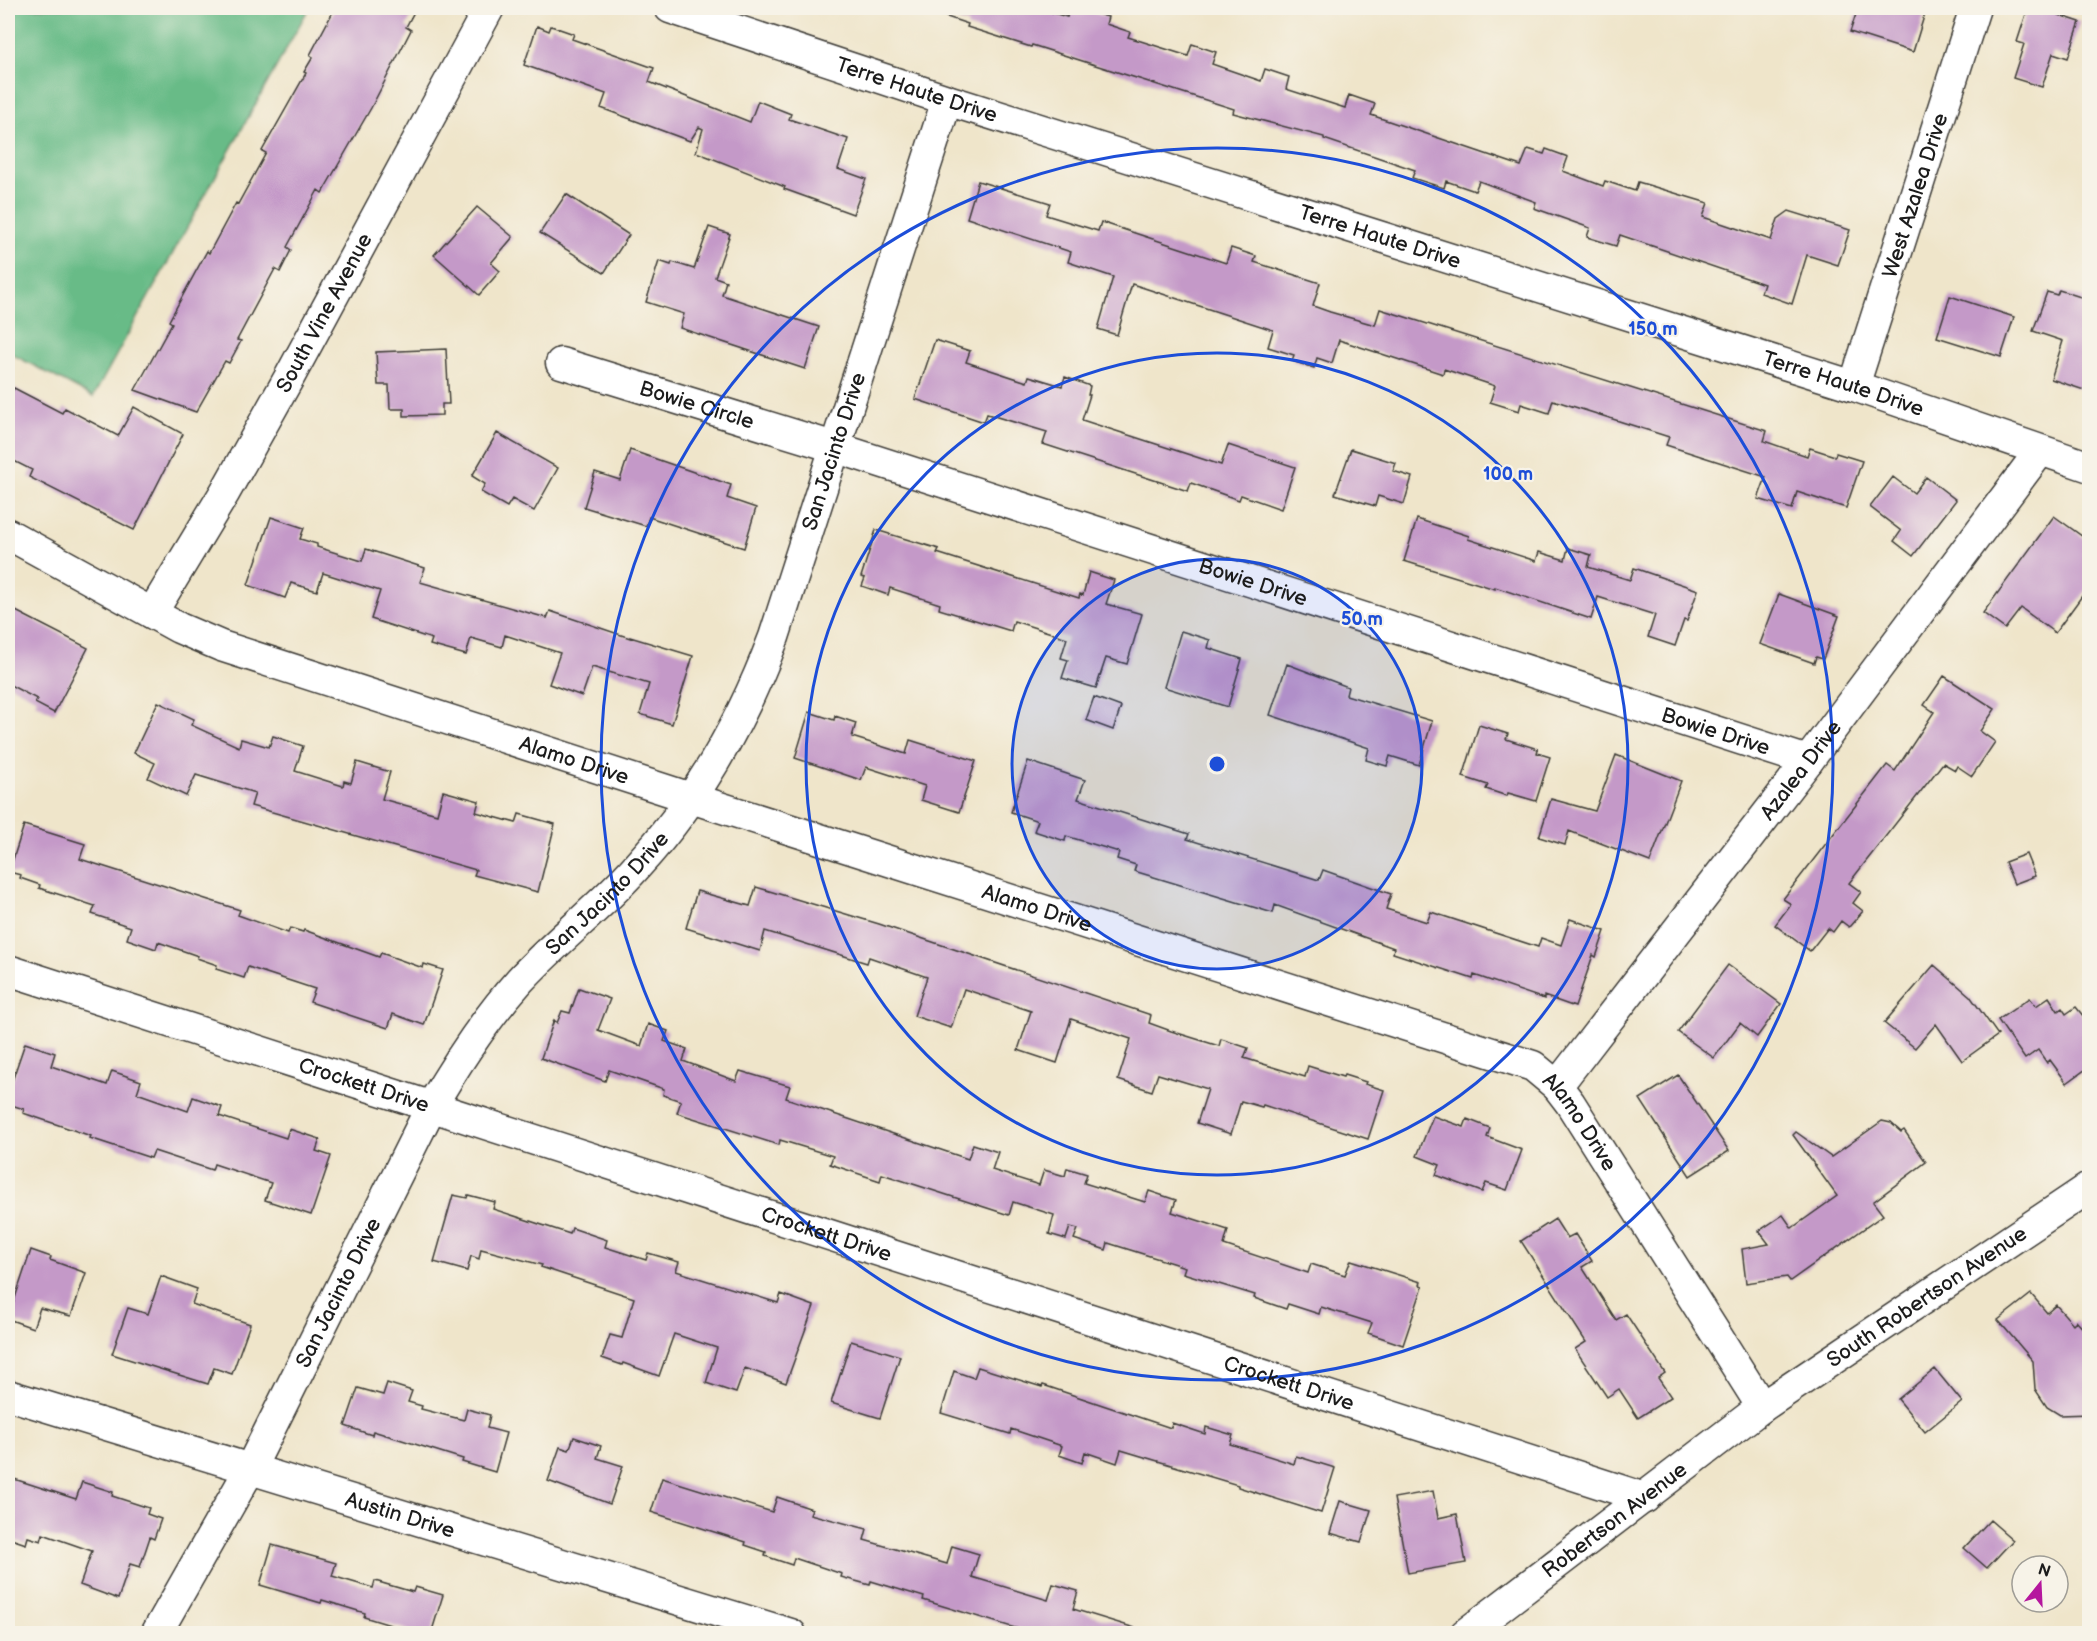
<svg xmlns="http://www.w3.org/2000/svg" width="2097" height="1641" viewBox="0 0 2097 1641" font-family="'Balsamiq Sans',sans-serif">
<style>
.forest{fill:#68bb87;stroke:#426c52;stroke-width:1.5}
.building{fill:#c499c8}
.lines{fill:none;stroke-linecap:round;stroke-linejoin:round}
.street-casing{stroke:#3c3a36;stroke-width:33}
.street{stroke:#fff;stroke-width:30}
.ring{fill:none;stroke:#1d4ed8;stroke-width:3}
.labels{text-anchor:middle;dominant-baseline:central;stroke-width:4.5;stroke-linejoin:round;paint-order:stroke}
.street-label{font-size:21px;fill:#1c1c1c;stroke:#f7f3e8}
.centre{fill:#1d4ed8;stroke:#f7f3e8;stroke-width:3}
.ring-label{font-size:18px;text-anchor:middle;font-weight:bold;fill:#1d4ed8;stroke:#f7f3e8;stroke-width:4.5;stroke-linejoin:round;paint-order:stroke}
</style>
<rect width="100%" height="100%" fill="#f7f3e8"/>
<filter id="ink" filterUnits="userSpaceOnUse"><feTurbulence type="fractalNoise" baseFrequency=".0167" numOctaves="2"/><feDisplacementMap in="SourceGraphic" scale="12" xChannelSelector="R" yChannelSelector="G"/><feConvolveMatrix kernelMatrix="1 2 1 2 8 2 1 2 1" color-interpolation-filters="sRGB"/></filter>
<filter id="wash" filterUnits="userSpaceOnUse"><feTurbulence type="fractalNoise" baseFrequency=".008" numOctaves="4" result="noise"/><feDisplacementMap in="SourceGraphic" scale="24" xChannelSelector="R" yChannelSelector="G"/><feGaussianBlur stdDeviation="1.35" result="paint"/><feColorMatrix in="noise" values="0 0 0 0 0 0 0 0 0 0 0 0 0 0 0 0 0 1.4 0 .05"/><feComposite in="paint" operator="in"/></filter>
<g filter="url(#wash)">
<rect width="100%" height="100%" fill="#efe5ca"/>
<path class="forest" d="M 8,8 L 309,8 L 93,397 L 8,352 Z"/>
<g id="blocks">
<path class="building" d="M 335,8 L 416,8 L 406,27 L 411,30 L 371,108 L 322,193 L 318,190 L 287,247 L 291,250 L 280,272 L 275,269 L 237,340 L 241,341 L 229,363 L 225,361 L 196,412 L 135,390 L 172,323 L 169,321 L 207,251 L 209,253 L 236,203 L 238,204 L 266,153 L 262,151 L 306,73 L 304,72 L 313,57 L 310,55 Z
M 929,8 L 1037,8 L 1067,17 L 1070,8 L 1078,8 L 1108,17 L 1106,24 L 1130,32 L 1128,37 L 1188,56 L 1192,44 L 1216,52 L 1212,64 L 1261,81 L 1265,69 L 1289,77 L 1286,89 L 1345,108 L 1349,95 L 1375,104 L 1371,115 L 1521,166 L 1528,149 L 1544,154 L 1546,149 L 1568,157 L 1563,171 L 1603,186 L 1605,181 L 1635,191 L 1638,182 L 1708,203 L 1703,217 L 1771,240 L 1778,219 L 1789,211 L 1850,230 L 1838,265 L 1807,255 L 1792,304 L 1761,293 L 1764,284 L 1620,235 L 1616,246 L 1587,237 L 1590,228 L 1534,208 L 1536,202 L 1479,181 L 1475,191 L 1446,181 L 1444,188 L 1412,178 L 1415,170 L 1324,139 L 1324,137 L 1233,113 L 1234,109 L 1032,45 L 1031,47 L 967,27 L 968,24 L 929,11 Z
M 1858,8 L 1906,8 L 1925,13 L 1913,52 L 1850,32 Z
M 2028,8 L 2061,8 L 2059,15 L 2080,22 L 2068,58 L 2053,53 L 2042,87 L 2013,78 L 2024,44 L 2017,42 Z
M 537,26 L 549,31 L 551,26 L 574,34 L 572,39 L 654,68 L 649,82 L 750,122 L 758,101 L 791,114 L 789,119 L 848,139 L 838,169 L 866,179 L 853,214 L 784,189 L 785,187 L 696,152 L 703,129 L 699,127 L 690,141 L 601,108 L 606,94 L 524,65 Z
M 978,181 L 1050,203 L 1046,215 L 1098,231 L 1101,222 L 1226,263 L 1231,248 L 1256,256 L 1254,262 L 1320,283 L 1313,306 L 1330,312 L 1375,325 L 1380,309 L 1767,431 L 1764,441 L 1807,456 L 1810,448 L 1835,456 L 1836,453 L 1862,461 L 1846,508 L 1797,492 L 1792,509 L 1758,499 L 1766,477 L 1666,445 L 1669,437 L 1553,400 L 1549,413 L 1521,404 L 1519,411 L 1490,402 L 1495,386 L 1444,369 L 1443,374 L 1339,340 L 1332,363 L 1317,358 L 1314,368 L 1292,361 L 1294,355 L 1268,347 L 1273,330 L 1132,284 L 1117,335 L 1098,329 L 1113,277 L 1068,262 L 1071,252 L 967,218 Z
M 566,194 L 629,235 L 604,273 L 540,233 Z
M 477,207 L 513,237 L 491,263 L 500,271 L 479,295 L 434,255 Z
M 709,227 L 730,234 L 715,277 L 726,281 L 722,295 L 819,327 L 805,369 L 680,328 L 684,314 L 646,302 L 659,261 L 671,265 L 672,262 L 694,269 Z
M 2059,290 L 2090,300 L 2090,392 L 2051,379 L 2063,341 L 2033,331 L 2047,292 L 2057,295 Z
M 1950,296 L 2014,317 L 2001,357 L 1937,337 Z
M 935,340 L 970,351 L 966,362 L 1027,382 L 1029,376 L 1062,386 L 1065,377 L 1090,386 L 1088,395 L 1090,395 L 1082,420 L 1221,465 L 1228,445 L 1295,467 L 1281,509 L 1241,495 L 1239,500 L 1191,483 L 1188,491 L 1043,444 L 1047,432 L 987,414 L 984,422 L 915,399 Z
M 446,349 L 449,404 L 442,404 L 442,415 L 404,416 L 404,409 L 390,409 L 389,385 L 378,385 L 376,352 Z
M 14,388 L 62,413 L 65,408 L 118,436 L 134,407 L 183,434 L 134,530 L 29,477 L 32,470 L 8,458 L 8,400 Z
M 497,433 L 558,468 L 534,511 L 512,499 L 507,507 L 481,492 L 485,484 L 472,476 Z
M 1351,449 L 1396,463 L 1393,471 L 1412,477 L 1404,504 L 1378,496 L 1375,506 L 1335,494 Z
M 630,450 L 731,485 L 727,498 L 756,508 L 744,548 L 649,517 L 646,526 L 584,507 L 595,472 L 620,480 Z
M 1893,477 L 1914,493 L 1926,477 L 1956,500 L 1913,556 L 1894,541 L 1901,531 L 1870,507 Z
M 2054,516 L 2090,542 L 2090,585 L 2055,633 L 2021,608 L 2005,629 L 1983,613 Z
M 271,517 L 304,528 L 300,539 L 317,544 L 317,547 L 362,561 L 366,549 L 425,568 L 420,582 L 547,618 L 550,611 L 630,638 L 630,637 L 693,656 L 672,724 L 640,714 L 649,684 L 592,667 L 582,696 L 549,684 L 560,653 L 505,635 L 502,647 L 471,638 L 466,655 L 430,645 L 432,639 L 371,619 L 380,591 L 323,573 L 317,591 L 291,583 L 285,598 L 248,585 Z
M 1417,519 L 1469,536 L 1468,539 L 1536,561 L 1539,552 L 1565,560 L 1568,548 L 1591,555 L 1588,567 L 1630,580 L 1634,568 L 1698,590 L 1687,621 L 1684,620 L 1675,646 L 1648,637 L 1655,615 L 1598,597 L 1591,619 L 1495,587 L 1495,589 L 1404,561 Z
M 876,530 L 939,549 L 937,553 L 1079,598 L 1080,594 L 1083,595 L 1089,572 L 1114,580 L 1106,604 L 1142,614 L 1127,664 L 1106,658 L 1096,688 L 1062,678 L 1068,660 L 1061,658 L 1067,638 L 1014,621 L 1011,631 L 939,609 L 940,604 L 890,588 L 888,595 L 862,586 L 865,578 L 861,577 Z
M 1779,594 L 1839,616 L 1823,659 L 1816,657 L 1814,663 L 1760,644 Z
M 8,607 L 88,648 L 54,713 L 35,703 L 37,699 L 8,684 Z
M 1181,631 L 1210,640 L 1208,648 L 1242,659 L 1228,707 L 1164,687 Z
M 1287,664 L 1348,687 L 1346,695 L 1432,721 L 1419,765 L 1390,756 L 1387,766 L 1366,760 L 1369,748 L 1270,715 Z
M 1944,676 L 1995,709 L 1980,731 L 1995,742 L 1972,776 L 1957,766 L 1955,770 L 1943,763 L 1849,883 L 1861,892 L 1853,903 L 1863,911 L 1849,927 L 1841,921 L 1833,932 L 1828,928 L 1810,951 L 1775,925 L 1791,904 L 1783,899 L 1887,765 L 1895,771 L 1934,712 L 1924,705 Z
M 1094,697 L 1121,707 L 1113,730 L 1086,720 Z
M 158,702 L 194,719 L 191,725 L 239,747 L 241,739 L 269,747 L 273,736 L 303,746 L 295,771 L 343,786 L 344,781 L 351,783 L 357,762 L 390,772 L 382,799 L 437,814 L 443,791 L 479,801 L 476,812 L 516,823 L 519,814 L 555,824 L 538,892 L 474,875 L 476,870 L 251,806 L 255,793 L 196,775 L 186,796 L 148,778 L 155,763 L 134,753 Z
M 809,712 L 834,720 L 835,716 L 856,723 L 852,737 L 906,754 L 910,740 L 976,761 L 959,812 L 921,800 L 925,786 L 866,767 L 861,780 L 795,758 Z
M 1479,725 L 1508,734 L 1506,739 L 1538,749 L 1537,753 L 1550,757 L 1536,801 L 1508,793 L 1507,796 L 1486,789 L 1488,785 L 1463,777 Z
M 1616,755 L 1681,781 L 1650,862 L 1569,831 L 1565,845 L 1539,837 L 1551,799 L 1595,811 Z
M 1028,761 L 1085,780 L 1078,799 L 1189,834 L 1187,839 L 1319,880 L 1323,870 L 1391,894 L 1386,909 L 1427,922 L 1431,912 L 1538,947 L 1541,938 L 1561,945 L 1570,919 L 1605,931 L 1596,957 L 1593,955 L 1589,967 L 1575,1007 L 1544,996 L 1544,999 L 1474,975 L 1473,979 L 1393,953 L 1394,948 L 1275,905 L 1273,913 L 1134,871 L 1136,865 L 1117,859 L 1119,852 L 1066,836 L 1065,841 L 1034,831 L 1038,821 L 1011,812 Z
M 24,825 L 85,844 L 80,859 L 240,910 L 238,915 L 288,933 L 290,928 L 303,932 L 304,930 L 379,957 L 381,953 L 423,968 L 424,964 L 443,970 L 424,1025 L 393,1014 L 388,1028 L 310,1002 L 315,989 L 248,967 L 244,978 L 216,969 L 217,965 L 197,958 L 198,956 L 158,942 L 156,949 L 127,939 L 131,927 L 92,914 L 95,906 L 39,888 L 40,885 L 20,878 L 21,875 L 9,872 Z
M 2026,854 L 2035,876 L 2014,884 L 2005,862 Z
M 756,887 L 879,924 L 1151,1015 L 1149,1023 L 1171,1031 L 1219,1046 L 1221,1039 L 1248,1048 L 1244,1058 L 1305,1077 L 1308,1066 L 1343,1077 L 1344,1075 L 1366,1082 L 1365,1084 L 1384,1090 L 1368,1139 L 1263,1105 L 1262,1107 L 1241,1101 L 1231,1134 L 1197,1123 L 1208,1089 L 1158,1074 L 1152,1091 L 1118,1080 L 1131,1039 L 1071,1019 L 1057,1063 L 1018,1050 L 1031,1011 L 964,989 L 951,1028 L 914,1016 L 927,977 L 869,957 L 867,963 L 765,931 L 760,951 L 686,928 L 697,891 L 750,906 Z
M 1728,965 L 1781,1004 L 1757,1037 L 1740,1023 L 1714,1058 L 1678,1032 Z
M 1934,965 L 1970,996 L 1998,1035 L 1962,1061 L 1936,1024 L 1915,1048 L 1884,1023 Z
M 579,988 L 610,999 L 598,1030 L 641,1046 L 648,1024 L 668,1031 L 664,1041 L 687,1049 L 683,1061 L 736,1081 L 740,1071 L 790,1086 L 786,1098 L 968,1159 L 973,1144 L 998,1152 L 992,1170 L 1039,1185 L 1044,1170 L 1065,1176 L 1067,1168 L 1087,1174 L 1084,1183 L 1145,1202 L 1149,1191 L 1176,1200 L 1172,1212 L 1228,1230 L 1224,1245 L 1308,1273 L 1311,1264 L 1345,1275 L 1351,1260 L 1421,1282 L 1420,1285 L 1423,1286 L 1403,1345 L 1368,1333 L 1372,1323 L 1321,1307 L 1319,1314 L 1288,1304 L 1286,1309 L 1254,1298 L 1255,1295 L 1183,1273 L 1185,1267 L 1108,1243 L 1106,1250 L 1074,1239 L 1078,1229 L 1070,1227 L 1066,1239 L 1049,1234 L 1054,1215 L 1013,1202 L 1009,1215 L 882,1174 L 880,1181 L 830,1164 L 833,1156 L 780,1140 L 779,1145 L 677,1113 L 681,1101 L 663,1095 L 664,1089 L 609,1070 L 605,1081 L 541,1058 L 554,1020 L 557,1023 L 562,1011 L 570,1013 Z
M 2049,997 L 2058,1011 L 2062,1008 L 2066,1014 L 2076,1007 L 2084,1017 L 2090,1018 L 2090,1066 L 2067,1083 L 2050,1060 L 2047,1063 L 2038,1050 L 2025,1059 L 1998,1020 L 2030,998 L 2036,1006 Z
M 25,1043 L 55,1053 L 51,1066 L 107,1085 L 112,1071 L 141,1081 L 137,1093 L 188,1111 L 193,1097 L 222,1107 L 219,1116 L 286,1138 L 289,1129 L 320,1139 L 316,1151 L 331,1156 L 311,1215 L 265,1200 L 271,1183 L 214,1164 L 212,1170 L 154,1151 L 151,1158 L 90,1138 L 91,1136 L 23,1113 L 24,1109 L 8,1104 L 8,1093 Z
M 1678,1075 L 1729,1151 L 1690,1176 L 1640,1099 Z
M 1433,1116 L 1464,1127 L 1467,1119 L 1490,1128 L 1487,1137 L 1522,1150 L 1507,1190 L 1486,1183 L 1482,1192 L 1436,1175 L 1440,1165 L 1417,1156 Z
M 1882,1121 L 1891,1123 L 1901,1132 L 1904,1130 L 1926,1162 L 1873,1202 L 1883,1215 L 1790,1281 L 1787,1277 L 1746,1283 L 1742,1249 L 1769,1244 L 1759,1231 L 1783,1215 L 1792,1228 L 1837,1196 L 1793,1135 L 1796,1132 L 1831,1157 Z
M 453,1195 L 467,1198 L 468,1195 L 495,1202 L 493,1209 L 570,1234 L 572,1228 L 607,1240 L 605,1247 L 646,1260 L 648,1253 L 679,1262 L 676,1271 L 778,1303 L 781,1294 L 814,1306 L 786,1383 L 745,1368 L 736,1393 L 706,1383 L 717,1348 L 674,1334 L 659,1376 L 623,1363 L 622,1365 L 602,1358 L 610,1335 L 622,1338 L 634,1298 L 541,1267 L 542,1265 L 481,1249 L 479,1259 L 471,1256 L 467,1271 L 434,1262 Z
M 1555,1219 L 1567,1238 L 1575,1234 L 1592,1261 L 1582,1267 L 1616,1320 L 1626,1314 L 1665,1373 L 1658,1378 L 1671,1397 L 1638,1418 L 1619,1389 L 1607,1397 L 1575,1349 L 1586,1342 L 1521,1241 Z
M 31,1250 L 51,1257 L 50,1260 L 86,1273 L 71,1316 L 40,1308 L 33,1328 L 8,1319 Z
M 161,1276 L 197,1289 L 192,1304 L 250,1324 L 232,1374 L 214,1368 L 208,1384 L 112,1354 L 128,1308 L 148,1314 Z
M 2031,1294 L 2047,1313 L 2056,1305 L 2073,1324 L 2076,1321 L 2090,1336 L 2090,1414 L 2060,1415 L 2047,1407 L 2035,1389 L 2033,1361 L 1998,1320 Z
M 851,1341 L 900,1356 L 880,1418 L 831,1403 Z
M 978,1367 L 1042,1387 L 1043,1385 L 1171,1428 L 1172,1423 L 1205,1434 L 1206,1427 L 1233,1435 L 1230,1444 L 1294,1464 L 1296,1456 L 1335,1468 L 1321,1513 L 1238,1487 L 1238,1485 L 1121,1450 L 1117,1463 L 1085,1452 L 1082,1463 L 1059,1455 L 1062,1446 L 1011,1429 L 1010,1434 L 941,1413 L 954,1371 L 974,1378 Z
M 1935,1369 L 1962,1402 L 1925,1432 L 1898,1399 Z
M 387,1383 L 412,1391 L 408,1402 L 422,1406 L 421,1409 L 464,1420 L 467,1409 L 490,1415 L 487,1428 L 506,1433 L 495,1472 L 462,1462 L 463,1459 L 373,1431 L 372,1435 L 345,1426 L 358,1388 L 383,1395 Z
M 574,1437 L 601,1446 L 597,1458 L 623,1466 L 610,1504 L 548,1481 L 560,1447 L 569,1450 Z
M 8,1477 L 76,1499 L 82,1482 L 113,1492 L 112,1496 L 149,1508 L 147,1514 L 161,1519 L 154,1539 L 150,1537 L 140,1567 L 130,1564 L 118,1599 L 80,1585 L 92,1551 L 43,1534 L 41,1541 L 28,1537 L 26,1544 L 8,1538 Z
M 662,1478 L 772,1512 L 777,1497 L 812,1509 L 810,1514 L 867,1529 L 864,1540 L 947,1564 L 952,1546 L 979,1554 L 972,1577 L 1048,1600 L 1053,1584 L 1078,1591 L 1073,1609 L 1135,1628 L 1134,1634 L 1035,1634 L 923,1600 L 924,1597 L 871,1581 L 870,1585 L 841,1577 L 842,1574 L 794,1558 L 792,1565 L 765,1556 L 766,1552 L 745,1545 L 746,1542 L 651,1512 Z
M 1433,1491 L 1438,1518 L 1457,1514 L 1466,1563 L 1408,1573 L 1394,1498 Z
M 1340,1501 L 1371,1510 L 1361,1542 L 1330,1533 Z
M 1990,1520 L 2013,1540 L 1987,1568 L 1964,1548 Z
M 272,1545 L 336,1563 L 332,1576 L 373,1588 L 375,1581 L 413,1592 L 415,1587 L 443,1595 L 431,1634 L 420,1634 L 364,1617 L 365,1613 L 322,1600 L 321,1603 L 260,1585 Z"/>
</g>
</g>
<g filter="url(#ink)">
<use href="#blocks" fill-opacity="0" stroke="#3c3a36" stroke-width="1.5"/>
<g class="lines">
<defs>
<g id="street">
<path id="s1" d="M 670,8 L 947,100 L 1854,386 L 2090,467"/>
<path id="s2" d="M 561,363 L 834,447 L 1808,761"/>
<path id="s3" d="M 1854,386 L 1975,8"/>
<path id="s4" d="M 8,534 L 179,628 L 221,646 L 691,798 L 1533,1066 L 1557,1086 L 1570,1103 L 1762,1407"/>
<path id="s5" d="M 152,613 L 225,492 L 290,376 L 489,8"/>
<path id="s6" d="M 8,970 L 1645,1498"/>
<path id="s7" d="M 1557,1086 L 1808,761 L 2040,451"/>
<path id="s8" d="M 8,1395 L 791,1634"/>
<path id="s9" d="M 156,1634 L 250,1469 L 431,1107 C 457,1062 485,1019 520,980 C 557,940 601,907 637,866 C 699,799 742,722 774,637 L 947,100"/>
<path id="s10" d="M 1465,1634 L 1762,1407 L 2090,1187"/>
</g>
</defs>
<use href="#street" class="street-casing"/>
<use href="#street" class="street"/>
</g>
</g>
<circle cx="1217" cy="764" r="205" fill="#1d4ed8" fill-opacity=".12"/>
<g class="ring">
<circle cx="1217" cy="764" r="205"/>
<circle cx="1217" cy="764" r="411"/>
<circle cx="1217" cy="764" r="616"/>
</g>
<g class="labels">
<g class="street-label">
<text stroke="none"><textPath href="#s1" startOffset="260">Terre Haute Drive</textPath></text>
<text stroke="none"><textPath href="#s3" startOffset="200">West Azalea Drive</textPath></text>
<text stroke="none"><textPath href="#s1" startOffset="746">Terre Haute Drive</textPath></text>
<text stroke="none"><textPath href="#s5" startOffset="346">South Vine Avenue</textPath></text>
<text stroke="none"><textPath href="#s1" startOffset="1232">Terre Haute Drive</textPath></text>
<text stroke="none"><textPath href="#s2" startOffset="142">Bowie Circle</textPath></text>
<text stroke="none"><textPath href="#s9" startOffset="1377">San Jacinto Drive</textPath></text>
<text stroke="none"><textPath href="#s2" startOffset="726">Bowie Drive</textPath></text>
<text stroke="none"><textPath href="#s2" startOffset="1212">Bowie Drive</textPath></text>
<text stroke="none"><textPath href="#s4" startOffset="612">Alamo Drive</textPath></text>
<text stroke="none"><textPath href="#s7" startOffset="399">Azalea Drive</textPath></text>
<text stroke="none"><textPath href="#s9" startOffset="873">San Jacinto Drive</textPath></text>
<text stroke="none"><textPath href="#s4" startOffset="1098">Alamo Drive</textPath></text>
<text stroke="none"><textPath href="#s6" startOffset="374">Crockett Drive</textPath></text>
<text stroke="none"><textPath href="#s4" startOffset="1692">Alamo Drive</textPath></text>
<text stroke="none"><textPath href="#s6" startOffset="860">Crockett Drive</textPath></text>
<text stroke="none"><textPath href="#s9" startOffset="387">San Jacinto Drive</textPath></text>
<text stroke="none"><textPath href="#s10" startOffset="572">South Robertson Avenue</textPath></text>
<text stroke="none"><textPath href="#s6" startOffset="1346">Crockett Drive</textPath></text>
<text stroke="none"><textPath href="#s8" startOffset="410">Austin Drive</textPath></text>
<text stroke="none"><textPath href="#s10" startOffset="188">Robertson Avenue</textPath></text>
</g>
</g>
<circle cx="1217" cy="764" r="9" class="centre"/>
<g class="ring-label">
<text x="1653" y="335">150 m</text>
<text x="1508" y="480">100 m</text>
<text x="1362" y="625">50 m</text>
</g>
<rect width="2097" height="1641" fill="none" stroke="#f7f3e8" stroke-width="30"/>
<g transform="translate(2040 1584) rotate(18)"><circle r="28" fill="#f7f3e8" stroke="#9f9d96" stroke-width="1.5"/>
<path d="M0-4.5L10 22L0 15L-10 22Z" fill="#b5179e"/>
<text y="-9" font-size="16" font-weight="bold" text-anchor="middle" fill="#1c1c1c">N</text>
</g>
</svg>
